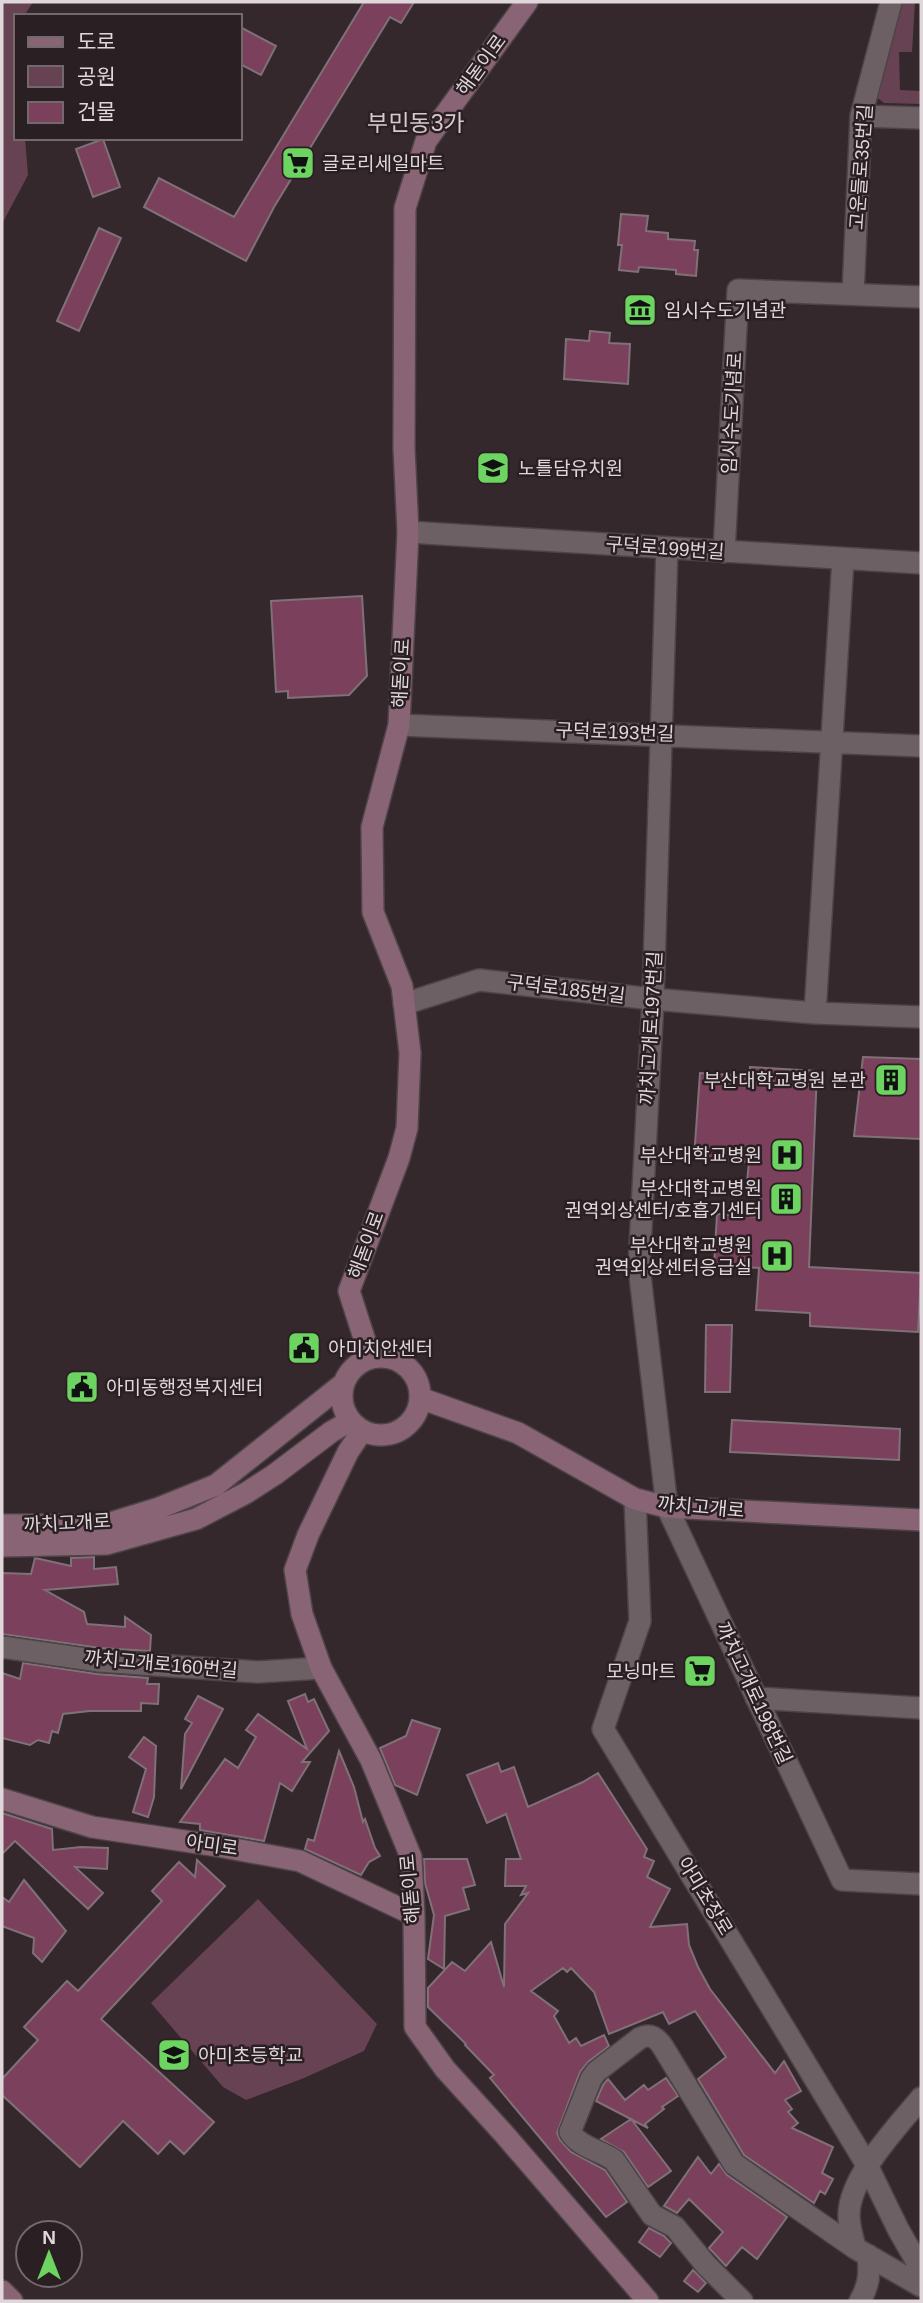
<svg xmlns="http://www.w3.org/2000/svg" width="923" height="2303" viewBox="0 0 923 2303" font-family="Arial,'Noto Sans KR',sans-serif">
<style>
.green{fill:#674252}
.building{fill:#7b405b;stroke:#7f7177;stroke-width:2}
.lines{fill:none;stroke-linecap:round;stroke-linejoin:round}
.street-casing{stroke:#4e4448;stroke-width:24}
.secondary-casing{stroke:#4e4448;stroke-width:24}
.street{stroke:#6d6065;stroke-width:21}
.secondary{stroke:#896475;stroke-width:21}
.labels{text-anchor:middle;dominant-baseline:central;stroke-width:5;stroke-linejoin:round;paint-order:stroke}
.street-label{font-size:19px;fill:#dfd7da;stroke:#2a1f23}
.poi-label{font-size:19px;fill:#dfd7da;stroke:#2a1f23;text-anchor:start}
.quarter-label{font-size:23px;fill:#d8c9cf;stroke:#2a1f23}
</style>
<rect width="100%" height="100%" fill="#34282d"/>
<path class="green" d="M 2,2 L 33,2 L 24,16 L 16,16 L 16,56 L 13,69 L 16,84 L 16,138 L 25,138 L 28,175 L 2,224 Z
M 899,2 L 915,2 L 912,52 L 899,52 L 900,90 L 921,91 L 921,104 L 884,103 L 875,96 Z
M 258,1899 L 377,2024 L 364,2051 L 304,2078 L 246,2100 L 223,2087 L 151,2003 Z"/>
<path class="building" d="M 364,2 L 414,2 L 401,23 L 390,17 L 274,207 L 246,261 L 144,207 L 159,178 L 234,217 Z
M 240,27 L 276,46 L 261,75 L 240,64 Z
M 103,139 L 120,187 L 93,197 L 76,149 Z
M 621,214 L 648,216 L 646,231 L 668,233 L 668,239 L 695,241 L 694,250 L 698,250 L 696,276 L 676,274 L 676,270 L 639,267 L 638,272 L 619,270 L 622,245 L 618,245 Z
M 99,228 L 121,238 L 79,331 L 57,321 Z
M 590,331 L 610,333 L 609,343 L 630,344 L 628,384 L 564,379 L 566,339 L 589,341 Z
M 362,596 L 367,676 L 349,695 L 288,698 L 288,691 L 276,692 L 271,601 Z
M 863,1057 L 921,1059 L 921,1139 L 854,1136 Z
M 750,1067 L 817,1071 L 809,1267 L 921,1273 L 918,1332 L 810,1326 L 810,1313 L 756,1310 L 759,1268 L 714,1265 L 717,1214 L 759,1217 L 761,1183 L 747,1182 L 749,1162 L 694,1158 L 700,1073 L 749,1076 Z
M 706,1325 L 732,1325 L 730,1392 L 705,1392 Z
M 732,1420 L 900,1429 L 899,1460 L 730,1452 Z
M 94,1557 L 94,1569 L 116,1567 L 118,1584 L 45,1590 L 84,1612 L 87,1624 L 125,1627 L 125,1617 L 151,1635 L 150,1651 L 100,1648 L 2,1634 L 2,1573 L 31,1574 L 35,1558 L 71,1566 L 71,1558 Z
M 23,1663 L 97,1674 L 148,1678 L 147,1684 L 159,1684 L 158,1704 L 141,1703 L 141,1711 L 90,1711 L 63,1714 L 58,1733 L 52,1731 L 49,1743 L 38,1740 L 30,1745 L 2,1738 L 2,1673 L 20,1679 Z
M 305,1694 L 308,1702 L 314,1699 L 329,1731 L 302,1762 L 310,1762 L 292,1791 L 280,1783 L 264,1841 L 200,1830 L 200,1824 L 180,1822 L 225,1759 L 238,1768 L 256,1737 L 246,1730 L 258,1714 L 307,1749 L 288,1701 Z
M 198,1696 L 223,1709 L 181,1789 L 185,1734 L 192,1723 L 185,1719 Z
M 412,1720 L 440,1729 L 417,1795 L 395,1785 L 380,1748 L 406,1736 Z
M 144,1737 L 156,1746 L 154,1797 L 148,1817 L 133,1812 L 146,1769 L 129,1757 Z
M 339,1751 L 354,1787 L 363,1822 L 365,1819 L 375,1848 L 380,1856 L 369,1862 L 361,1875 L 305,1849 L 308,1839 L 314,1841 Z
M 498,1763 L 501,1772 L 514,1767 L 528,1807 L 583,1782 L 598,1773 L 647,1849 L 644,1857 L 654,1861 L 647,1877 L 670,1889 L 650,1927 L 687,1924 L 689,1945 L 698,1967 L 710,1989 L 775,2073 L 784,2061 L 801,2091 L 785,2100 L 792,2109 L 788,2112 L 798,2123 L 792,2128 L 833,2147 L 822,2173 L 833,2179 L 825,2194 L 820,2191 L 814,2203 L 744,2155 L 698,2079 L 726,2057 L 695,2011 L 669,2024 L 663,2012 L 609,2034 L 594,1992 L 571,1968 L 567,1972 L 563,1968 L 531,1991 L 558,2011 L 554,2016 L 569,2043 L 576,2038 L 581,2046 L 604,2035 L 609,2046 L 588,2062 L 580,2072 L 557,2133 L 560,2140 L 571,2152 L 605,2170 L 627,2202 L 606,2217 L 490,2078 L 494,2075 L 465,2045 L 466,2044 L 428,2007 L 428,1988 L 452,1962 L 465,1971 L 491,1942 L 504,1987 L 505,1924 L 528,1893 L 521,1895 L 526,1886 L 505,1886 L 506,1859 L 521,1859 L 506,1814 L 487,1823 L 467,1775 Z
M 2,1813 L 52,1829 L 53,1850 L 81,1847 L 108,1848 L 107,1869 L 75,1867 L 103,1893 L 88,1909 L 15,1841 L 2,1854 Z
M 424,1859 L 467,1859 L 475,1885 L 463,1888 L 469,1909 L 445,1916 L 444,1969 L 428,1959 L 434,1915 L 425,1883 Z
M 197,1860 L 225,1886 L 101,2019 L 214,2122 L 184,2154 L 170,2141 L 158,2154 L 123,2121 L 80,2167 L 2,2095 L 2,2079 L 38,2040 L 24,2027 L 67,1981 L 78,1991 L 162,1901 L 152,1891 L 179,1862 L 195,1877 Z
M 24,1880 L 66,1931 L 42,1962 L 33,1953 L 34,1938 L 2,1926 L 2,1897 L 9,1902 Z
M 666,2078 L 678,2096 L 662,2107 L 664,2109 L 645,2124 L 648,2128 L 596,2101 L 603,2085 L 608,2079 L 625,2100 L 644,2085 L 648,2090 Z
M 631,2119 L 671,2171 L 648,2187 L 624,2152 L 601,2139 Z
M 698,2157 L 711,2174 L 719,2164 L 727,2175 L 787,2217 L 757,2259 L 742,2247 L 726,2266 L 709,2248 L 723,2232 L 689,2199 L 677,2213 L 664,2206 Z
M 649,2228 L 664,2236 L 671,2243 L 660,2257 L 639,2242 Z
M 693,2270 L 706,2283 L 698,2292 L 684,2281 Z"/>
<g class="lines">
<defs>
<path id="street" d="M 861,116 L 921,118
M 853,294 L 861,116 L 891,2
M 408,532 L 921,563
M 667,548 L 653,999 L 639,1267 L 667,1507 L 842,1880 L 921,1884
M 724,552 L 738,290 L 921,297
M 399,725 L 921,746
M 404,1004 L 479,980 L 653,999 L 815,1013 L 921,1017
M 815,1013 L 843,559
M 635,1499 L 640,1621 L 603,1729 L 867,2165 L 898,2229 L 921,2269
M 2,1647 L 99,1661 L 258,1672 L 321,1668
M 756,1698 L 921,1708
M 855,2248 C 853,2238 849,2227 849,2216 C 848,2178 898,2126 921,2098
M 742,2301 L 706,2265 L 675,2227 L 652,2215 L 614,2160 C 600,2150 580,2148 570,2132 L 591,2079 L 596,2072 L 640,2038 C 651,2033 657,2038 663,2047 L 734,2164 L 855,2248 L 921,2286
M 860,2301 C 869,2285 870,2274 868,2255"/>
<path id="secondary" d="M342 1396a39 39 0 1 1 78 0a39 39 0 1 1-78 0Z
M 369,1359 L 367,1347 L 349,1291 L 399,1158 L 407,1128 L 410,1053 L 402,986 L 373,912 L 372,827 L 399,725 L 408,532 L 404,448 L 405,208 L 426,141 L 527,2
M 420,1398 L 518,1433 L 635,1499 L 667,1507 L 921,1520
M 362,1431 L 348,1452 L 308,1535 L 295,1570 L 302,1614 L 321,1668 L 371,1760 L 411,1857 L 414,1915 L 415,2027 L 445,2069 L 505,2135 L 648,2301
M 2,1525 L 104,1525 L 159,1508 L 216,1485 L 343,1384
M 2,1546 L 107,1544 L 196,1519 L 246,1493 L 274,1475 L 331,1432 L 350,1421
M 2,1799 L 92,1827 L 218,1846 L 300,1861 L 414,1915
M 2,2291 L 12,2301"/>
</defs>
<use href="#street" class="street-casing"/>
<use href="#secondary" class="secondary-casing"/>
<use href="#street" class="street"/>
<use href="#secondary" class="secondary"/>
</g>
<defs>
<symbol id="supermarket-square" viewBox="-11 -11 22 22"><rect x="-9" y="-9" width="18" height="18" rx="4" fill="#6dd361" stroke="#2a1f23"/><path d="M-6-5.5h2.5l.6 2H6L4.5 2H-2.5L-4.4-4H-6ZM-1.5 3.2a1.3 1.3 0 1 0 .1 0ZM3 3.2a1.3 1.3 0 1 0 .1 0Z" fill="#111"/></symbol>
<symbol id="museum-square" viewBox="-11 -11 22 22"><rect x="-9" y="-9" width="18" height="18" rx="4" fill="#6dd361" stroke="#2a1f23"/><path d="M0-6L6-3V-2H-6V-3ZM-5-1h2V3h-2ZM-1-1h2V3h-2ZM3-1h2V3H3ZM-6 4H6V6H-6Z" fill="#111"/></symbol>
<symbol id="school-square" viewBox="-11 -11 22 22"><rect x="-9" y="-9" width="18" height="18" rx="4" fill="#6dd361" stroke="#2a1f23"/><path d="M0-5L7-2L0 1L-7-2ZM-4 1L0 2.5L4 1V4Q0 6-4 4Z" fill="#111"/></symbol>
<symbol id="building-square" viewBox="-11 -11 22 22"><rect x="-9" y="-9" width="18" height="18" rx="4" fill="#6dd361" stroke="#2a1f23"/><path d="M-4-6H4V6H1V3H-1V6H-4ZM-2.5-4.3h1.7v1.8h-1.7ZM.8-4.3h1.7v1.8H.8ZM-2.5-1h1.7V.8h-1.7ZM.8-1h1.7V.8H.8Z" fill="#111"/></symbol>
<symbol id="hospital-square" viewBox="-11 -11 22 22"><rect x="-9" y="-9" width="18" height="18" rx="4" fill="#6dd361" stroke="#2a1f23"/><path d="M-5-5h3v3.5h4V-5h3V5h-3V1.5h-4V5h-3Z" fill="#111"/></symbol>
<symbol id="civic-square" viewBox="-11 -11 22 22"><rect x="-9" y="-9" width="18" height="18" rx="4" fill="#6dd361" stroke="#2a1f23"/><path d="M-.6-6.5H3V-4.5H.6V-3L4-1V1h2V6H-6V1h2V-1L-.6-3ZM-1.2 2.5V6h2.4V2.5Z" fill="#111"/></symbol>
</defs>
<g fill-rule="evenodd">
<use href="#supermarket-square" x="279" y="144" width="38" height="38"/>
<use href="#museum-square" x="621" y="291" width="38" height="38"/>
<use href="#school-square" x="474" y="449" width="38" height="38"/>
<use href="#building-square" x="872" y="1061" width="38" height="38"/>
<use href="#hospital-square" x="768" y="1136" width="38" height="38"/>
<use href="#building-square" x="767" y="1180" width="38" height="38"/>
<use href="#hospital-square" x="758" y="1237" width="38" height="38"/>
<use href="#civic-square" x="285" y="1329" width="38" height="38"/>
<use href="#civic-square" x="63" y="1368" width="38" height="38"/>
<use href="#supermarket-square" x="681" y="1652" width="38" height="38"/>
<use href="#school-square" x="155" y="2036" width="38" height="38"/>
</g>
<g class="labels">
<g class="street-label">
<text transform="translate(481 65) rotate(-54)">해돋이로</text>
<text transform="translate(861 167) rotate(-86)">고운들로35번길</text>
<text transform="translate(732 413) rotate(-87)">임시수도기념로</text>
<text transform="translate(665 548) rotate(4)">구덕로199번길</text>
<text transform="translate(401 673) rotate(-87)">해돋이로</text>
<text transform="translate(615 732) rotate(2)">구덕로193번길</text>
<text transform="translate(566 989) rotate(7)">구덕로185번길</text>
<text transform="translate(651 1028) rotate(-87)">까치고개로197번길</text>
<text transform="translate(366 1245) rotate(-70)">해돋이로</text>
<text transform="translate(701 1507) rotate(5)">까치고개로</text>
<text transform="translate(67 1523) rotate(-3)">까치고개로</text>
<text transform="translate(161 1664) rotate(5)">까치고개로160번길</text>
<text transform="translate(754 1693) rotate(65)">까치고개로198번길</text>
<text transform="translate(212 1845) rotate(8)">아미로</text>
<text transform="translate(410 1889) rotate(-95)">해돋이로</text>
<text transform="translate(705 1896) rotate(59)">아미초장로</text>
</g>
<g class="poi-label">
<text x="322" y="163">글로리세일마트</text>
<text x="664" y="310">임시수도기념관</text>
<text x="518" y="468">노틀담유치원</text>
<text x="866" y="1080" text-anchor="end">부산대학교병원 본관</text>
<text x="762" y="1155" text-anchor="end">부산대학교병원</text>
<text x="762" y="1188" text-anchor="end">부산대학교병원<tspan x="762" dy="22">권역외상센터/호흡기센터</tspan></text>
<text x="752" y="1245" text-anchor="end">부산대학교병원<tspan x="752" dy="22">권역외상센터응급실</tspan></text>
<text x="328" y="1348">아미치안센터</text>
<text x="106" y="1387">아미동행정복지센터</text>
<text x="676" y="1671" text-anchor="end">모닝마트</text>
<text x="198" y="2055">아미초등학교</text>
</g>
<g class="quarter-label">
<text x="416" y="123">부민동3가</text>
</g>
</g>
<rect width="923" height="2303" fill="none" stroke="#dfd7da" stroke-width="7"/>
<rect x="14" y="14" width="228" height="126" fill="#2a1f23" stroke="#72696c" stroke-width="2"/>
<rect x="28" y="37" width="35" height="10" fill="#896475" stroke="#72696c" stroke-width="2"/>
<text x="77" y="49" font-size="21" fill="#dfd7da">도로</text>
<rect x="28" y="66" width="35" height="21" fill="#674252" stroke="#72696c" stroke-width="2"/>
<text x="77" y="84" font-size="21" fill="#dfd7da">공원</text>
<rect x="28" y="102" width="35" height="21" fill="#7b405b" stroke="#72696c" stroke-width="2"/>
<text x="77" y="119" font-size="21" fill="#dfd7da">건물</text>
<g transform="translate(49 2254)"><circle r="33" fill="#2a1f23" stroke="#72696c" stroke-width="2"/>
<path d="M0-5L12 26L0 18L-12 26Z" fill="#6dd361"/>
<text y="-10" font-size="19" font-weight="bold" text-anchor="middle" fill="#dfd7da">N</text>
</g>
</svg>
